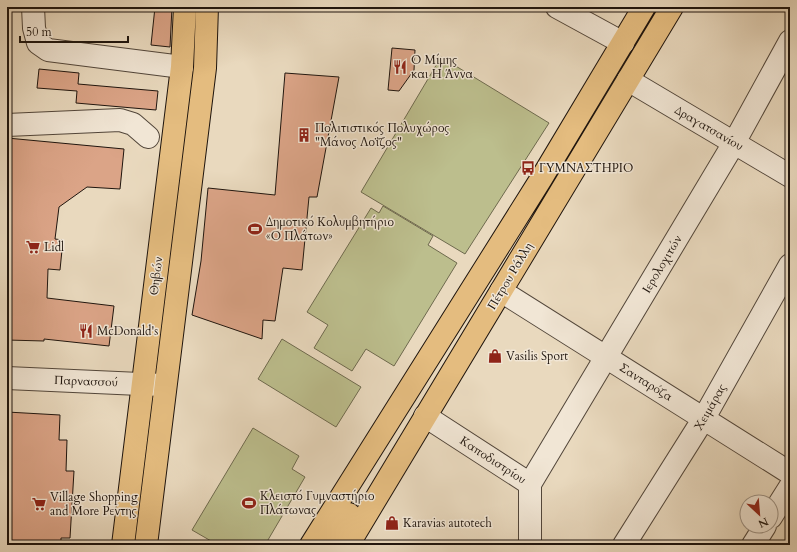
<svg xmlns="http://www.w3.org/2000/svg" width="797" height="552" viewBox="0 0 797 552" font-family="Cardo,serif">
<style>
.green{fill:#bcbe8d;stroke:#6e6a4e}
.building{fill:#dba487;stroke:#1f150e}
.lines{fill:none;stroke-linecap:round;stroke-linejoin:round}
.minor-casing{stroke:#52463a;stroke-width:24}
.major-casing{stroke:#1f150e;stroke-width:24}
.minor{stroke:#f1e6d5;stroke-width:22}
.major{stroke:#e4bc7f;stroke-width:22}
.labels{text-anchor:middle;dominant-baseline:central;stroke-width:3;stroke-linejoin:round;paint-order:stroke}
.poi-label{font-size:12px;fill:#1f150e;stroke:#f1e6d5;text-anchor:start}
.street-label{font-size:12px;fill:#1f150e;stroke:#f1e6d5}
</style>
<rect width="100%" height="100%" fill="#e9d9be"/>
<filter id="stains"><feTurbulence type="fractalNoise" baseFrequency=".005" numOctaves="4"/><feColorMatrix values="0 0 0 0 .2 0 0 0 0 .09 0 0 0 0 .02 0 0 0 .5 -.17"/></filter>
<radialGradient id="worn" r=".72"><stop offset=".6" stop-color="#630" stop-opacity="0"/><stop offset="1" stop-color="#630" stop-opacity=".3"/></radialGradient>
<path class="green" d="M 441,57 L 549,123 L 465,254 L 361,192 Z
M 383,206 L 433,236 L 428,245 L 457,263 L 394,366 L 366,349 L 352,371 L 314,348 L 328,325 L 307,312 L 371,208 L 379,213 Z
M 282,339 L 361,387 L 336,427 L 258,379 Z
M 253,428 L 299,456 L 292,469 L 305,477 L 265,545 L 249,545 L 247,544 L 246,545 L 218,545 L 192,530 Z"/>
<path class="building" d="M 155,7 L 172,7 L 170,47 L 151,45 Z
M 392,48 L 415,50 L 414,70 L 399,91 L 388,90 Z
M 39,69 L 79,73 L 78,84 L 158,91 L 156,110 L 76,103 L 77,91 L 37,88 Z
M 285,73 L 339,77 L 317,197 L 309,197 L 302,270 L 283,268 L 275,321 L 263,320 L 262,339 L 192,315 L 201,261 L 208,188 L 275,195 Z
M 7,138 L 124,149 L 120,189 L 87,187 L 59,207 L 55,239 L 63,240 L 60,270 L 48,269 L 47,298 L 114,306 L 109,346 L 44,339 L 44,341 L 7,340 Z
M 7,412 L 60,415 L 59,440 L 67,440 L 66,471 L 74,471 L 70,538 L 61,538 L 61,545 L 7,545 Z"/>
<g class="lines">
<defs>
<path id="minor" d="M 33,7 L 34,28 L 38,43 L 48,50 L 182,67
M 557,7 L 623,43
M 628,80 L 790,176
M 7,125 L 120,120 L 133,124 L 148,137
M 501,291 L 790,473
M 7,378 L 162,385
M 425,416 L 530,484
M 530,484 L 734,143 L 790,41
M 771,517 L 790,487
M 530,545 L 530,484
M 624,545 L 704,418 L 790,265
M 753,545 L 765,526"/>
<path id="major" d="M 123,545 L 182,67 L 185,7
M 146,545 L 205,68 L 207,7
M 311,545 L 541,179 L 644,7
M 331,545 L 349,514
M 348,545 L 672,7"/>
</defs>
<use href="#minor" class="minor-casing"/>
<use href="#major" class="major-casing"/>
<use href="#minor" class="minor"/>
<use href="#major" class="major"/>
</g>
<defs>
<symbol id="restaurant-bare" viewBox="-9 -9 18 18"><path d="M-5-6h1v4h1v-4h1v4h1v-4h1v5L-1.5 .5V6h-2V.5L-5-1ZM5-6V6H3V1.5H1.5Q1.5-4 5-6Z" fill="#8f2418" stroke="#f1e6d5" stroke-width="2.5" paint-order="stroke"/></symbol>
<symbol id="building-bare" viewBox="-9 -9 18 18"><path d="M-4-6H4V6H1V3H-1V6H-4ZM-2.5-4.3h1.7v1.8h-1.7ZM.8-4.3h1.7v1.8H.8ZM-2.5-1h1.7V.8h-1.7ZM.8-1h1.7V.8H.8Z" fill="#8f2418" stroke="#f1e6d5" stroke-width="2.5" paint-order="stroke"/></symbol>
<symbol id="bus-bare" viewBox="-9 -9 18 18"><path d="M-5-6H5V4H4V6H2V4H-2V6H-4V4H-5ZM-3.5-4V0h7V-4ZM-3.5 1.2v1.5H-2V1.2ZM2 1.2v1.5H3.5V1.2Z" fill="#8f2418" stroke="#f1e6d5" stroke-width="2.5" paint-order="stroke"/></symbol>
<symbol id="stadium-bare" viewBox="-9 -9 18 18"><path d="M0-5a6.5 5 0 1 0 0 10a6.5 5 0 1 0 0-10ZM-3.5-1.8h7v3.6h-7Z" fill="#8f2418" stroke="#f1e6d5" stroke-width="2.5" paint-order="stroke"/></symbol>
<symbol id="supermarket-bare" viewBox="-9 -9 18 18"><path d="M-6-5.5h2.5l.6 2H6L4.5 2H-2.5L-4.4-4H-6ZM-1.5 3.2a1.3 1.3 0 1 0 .1 0ZM3 3.2a1.3 1.3 0 1 0 .1 0Z" fill="#8f2418" stroke="#f1e6d5" stroke-width="2.5" paint-order="stroke"/></symbol>
<symbol id="shop-bare" viewBox="-9 -9 18 18"><path d="M-5-2.5h2.3a2.7 3.5 0 0 1 5.4 0H5L5.5 6h-11ZM-1.5-2.5h3a1.5 2.3 0 0 0-3 0Z" fill="#8f2418" stroke="#f1e6d5" stroke-width="2.5" paint-order="stroke"/></symbol>
</defs>
<g fill-rule="evenodd">
<use href="#restaurant-bare" x="390" y="57" width="20" height="20"/>
<use href="#building-bare" x="294" y="125" width="20" height="20"/>
<use href="#bus-bare" x="518" y="158" width="20" height="20"/>
<use href="#stadium-bare" x="245" y="219" width="20" height="20"/>
<use href="#supermarket-bare" x="23" y="237" width="20" height="20"/>
<use href="#restaurant-bare" x="76" y="321" width="20" height="20"/>
<use href="#shop-bare" x="485" y="346" width="20" height="20"/>
<use href="#stadium-bare" x="239" y="493" width="20" height="20"/>
<use href="#supermarket-bare" x="29" y="494" width="20" height="20"/>
<use href="#shop-bare" x="382" y="513" width="20" height="20"/>
</g>
<g class="labels">
<g class="poi-label">
<text x="411" y="60">Ο Μίμης<tspan x="411" dy="14">και Η Άννα</tspan></text>
<text x="315" y="128">Πολιτιστικός Πολυχώρος<tspan x="315" dy="14">"Μάνος Λοΐζος"</tspan></text>
<text x="539" y="168">ΓΥΜΝΑΣΤΗΡΙΟ</text>
<text x="266" y="222">Δημοτικό Κολυμβητήριο<tspan x="266" dy="14">«Ο Πλάτων»</tspan></text>
<text x="44" y="247">Lidl</text>
<text x="97" y="331">McDonald's</text>
<text x="506" y="356">Vasilis Sport</text>
<text x="260" y="496">Κλειστό Γυμναστήριο<tspan x="260" dy="14">Πλάτωνας</tspan></text>
<text x="50" y="497">Village Shopping<tspan x="50" dy="14">and More Ρεντης</tspan></text>
<text x="403" y="523">Karavias autotech</text>
</g>
<g class="street-label">
<text transform="translate(709 128) rotate(30)">Δραγατσανίου</text>
<text transform="translate(662 264) rotate(-59)">Ιερολοχιτών</text>
<text transform="translate(156 276) rotate(-83)">Θηβών</text>
<text transform="translate(510 276) rotate(-59)">Πέτρου Ράλλη</text>
<text transform="translate(86 381) rotate(2)">Παρνασσού</text>
<text transform="translate(646 382) rotate(32)">Σανταρόζα</text>
<text transform="translate(710 407) rotate(-60)">Χειμάρας</text>
<text transform="translate(493 460) rotate(33)">Καποδιστρίου</text>
</g>
</g>
<rect width="797" height="552" fill="none" stroke="#e9d9be" stroke-width="24"/>
<rect x="8" y="8" width="781" height="536" fill="none" stroke="#1f150e" stroke-width="2"/>
<rect x="12" y="12" width="773" height="528" fill="none" stroke="#1f150e"/>
<g transform="translate(759 514) rotate(154)"><circle r="19" fill="#f1e6d5" stroke="#9d9285"/>
<path d="M0-3L7 15L0 10L-7 15Z" fill="#8f2418"/>
<text y="-6" font-size="11" font-weight="bold" text-anchor="middle" fill="#1f150e">N</text>
</g>
<path d="M20 36v6h108v-6" fill="none" stroke="#1f150e" stroke-width="2"/>
<text x="26" y="36" font-size="12" fill="#1f150e" stroke="#f1e6d5" stroke-width="3" paint-order="stroke">50 m</text>
<rect width="100%" height="100%" filter="url(#stains)"/>
<rect width="100%" height="100%" fill="url(#worn)"/>
</svg>
